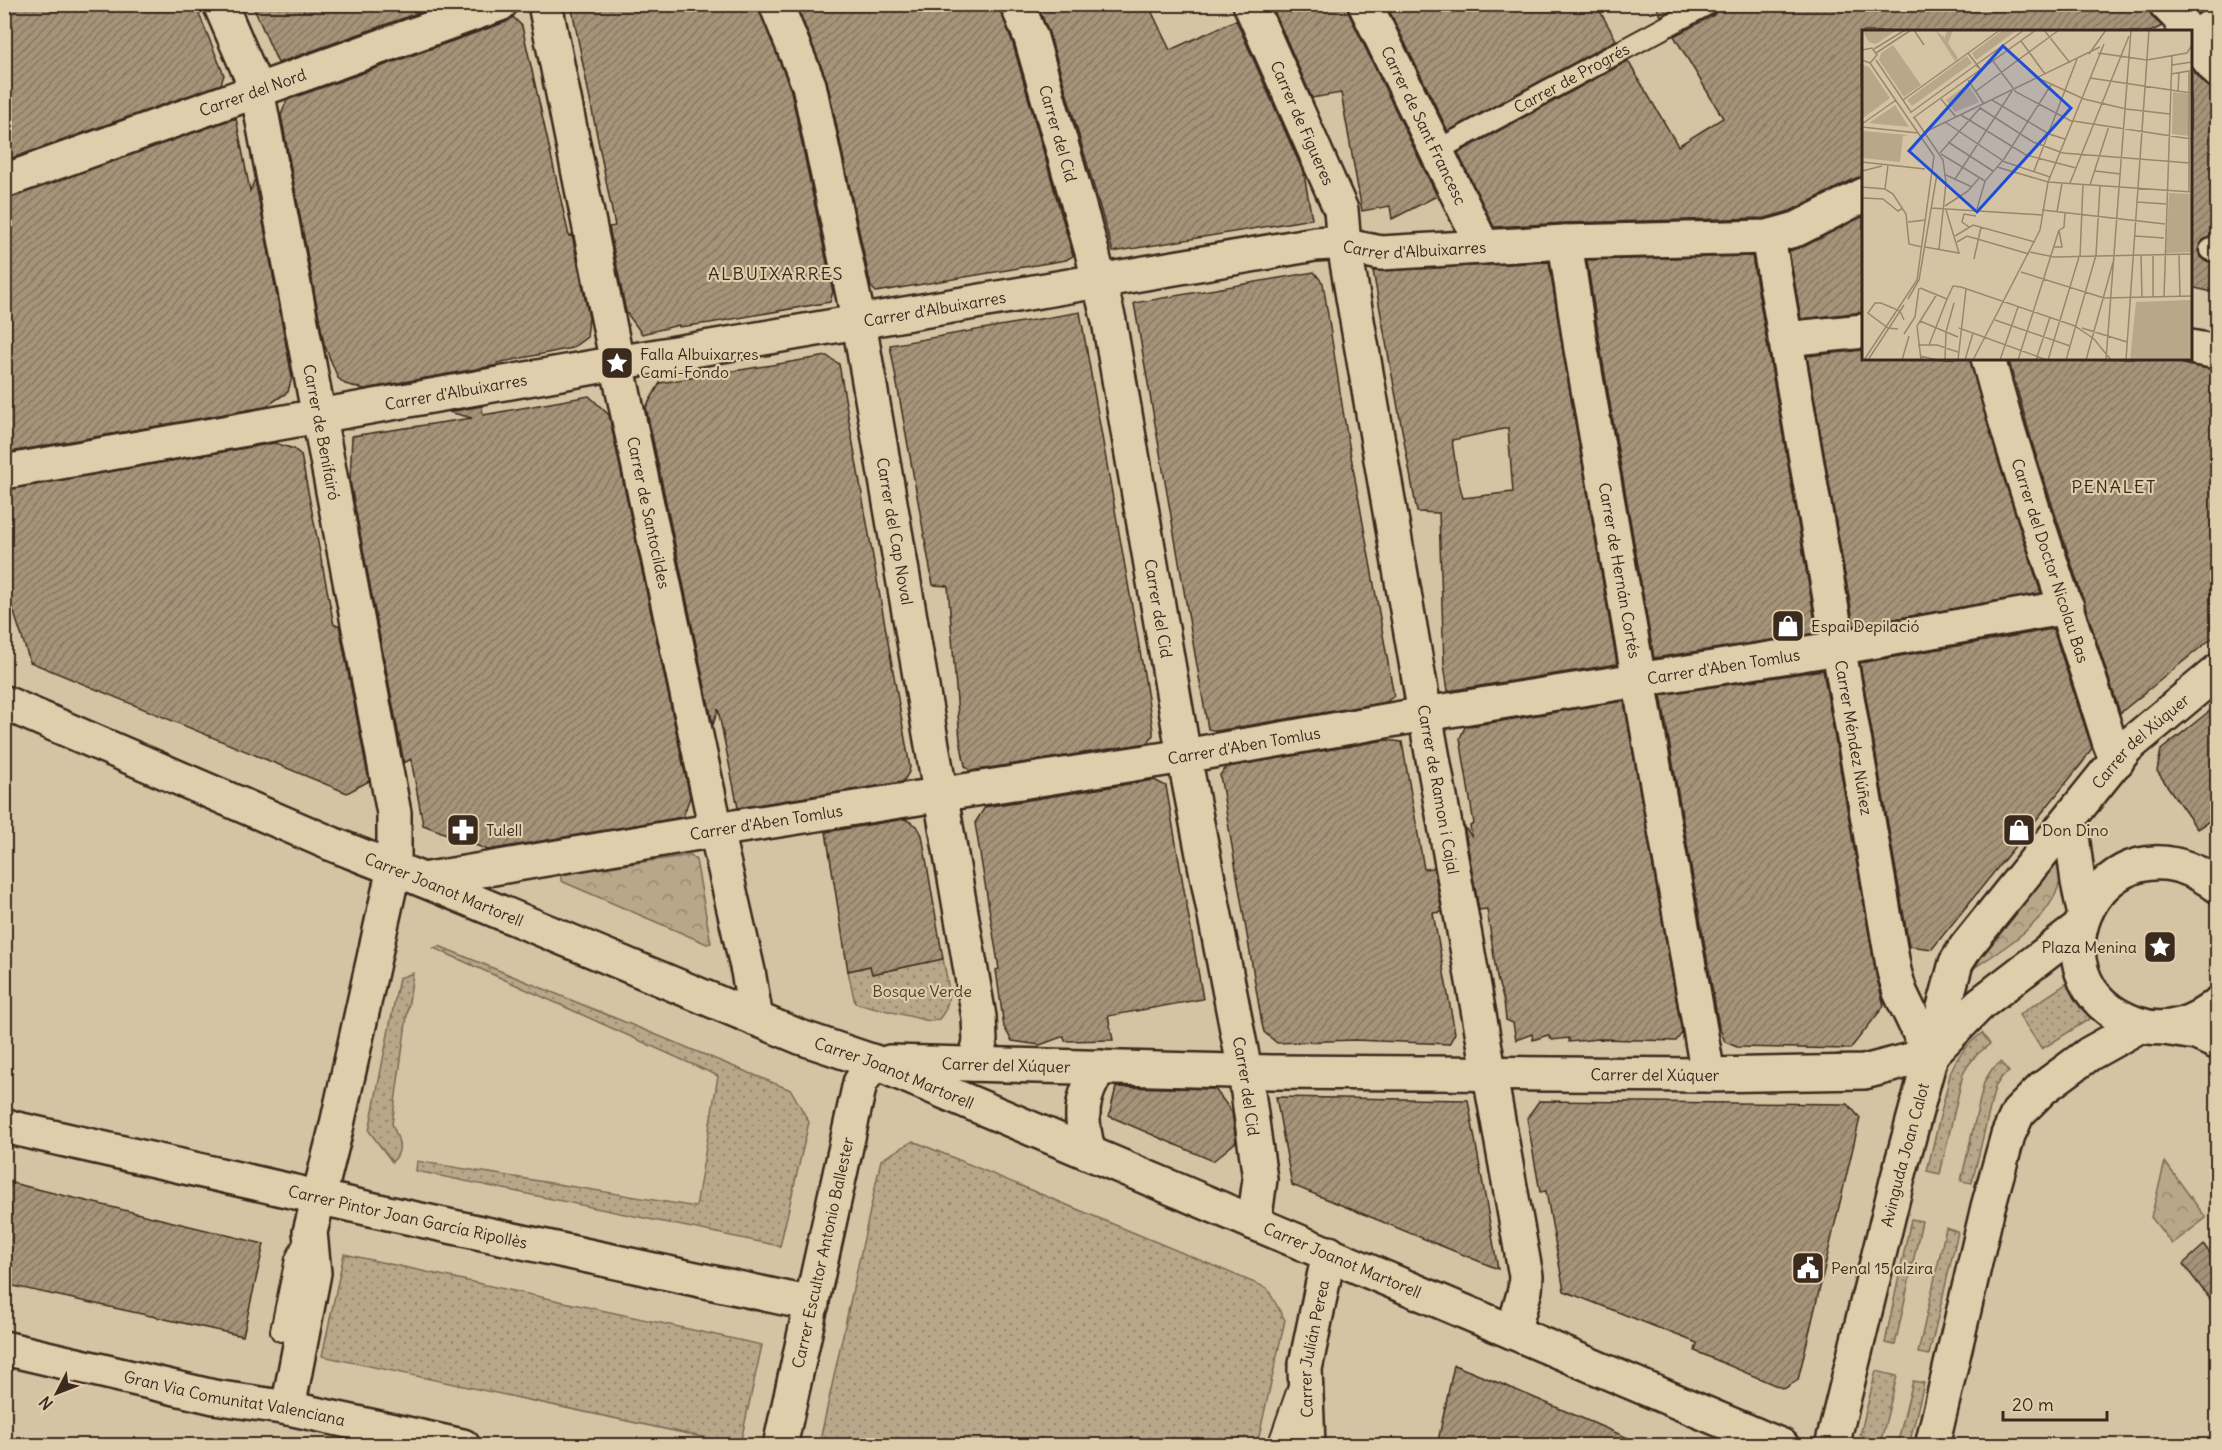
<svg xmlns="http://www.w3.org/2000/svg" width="2222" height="1450" viewBox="0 0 2222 1450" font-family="Delius,sans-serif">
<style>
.grass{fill:url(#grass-dots);stroke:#7a6854;stroke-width:1.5}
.forest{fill:url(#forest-crowns);stroke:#7a6854;stroke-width:1.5}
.building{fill:url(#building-hatch);stroke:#3b2a1e;stroke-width:1.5;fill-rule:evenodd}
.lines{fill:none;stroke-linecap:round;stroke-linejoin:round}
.service-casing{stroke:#3b2a1e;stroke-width:24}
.minor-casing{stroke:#3b2a1e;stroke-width:38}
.service{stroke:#e0cdab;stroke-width:20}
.minor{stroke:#e0cdab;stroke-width:33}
.labels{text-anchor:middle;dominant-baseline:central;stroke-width:4.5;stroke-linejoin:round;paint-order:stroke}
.street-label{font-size:16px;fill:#3b2a1e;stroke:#e0cdab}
.poi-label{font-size:16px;fill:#3b2a1e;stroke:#e0cdab;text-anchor:start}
.park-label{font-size:16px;fill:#4e3d2e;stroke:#e0cdab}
.neighbourhood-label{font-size:18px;letter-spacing:1.5px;fill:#3b2a1e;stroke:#e0cdab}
.inset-road{fill:none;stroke:#98866e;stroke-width:1.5}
.view{fill:#1d4ed8;fill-opacity:0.15;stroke:#1d4ed8;stroke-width:3}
.inset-edge{fill:none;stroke:#3b2a1e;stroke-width:3}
</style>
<defs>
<pattern id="grass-dots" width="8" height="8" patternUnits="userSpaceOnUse" patternTransform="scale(1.5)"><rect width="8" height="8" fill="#b9a78a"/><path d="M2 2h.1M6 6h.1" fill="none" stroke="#988870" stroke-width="1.8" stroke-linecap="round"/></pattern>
<pattern id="forest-crowns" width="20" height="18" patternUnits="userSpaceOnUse" patternTransform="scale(1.5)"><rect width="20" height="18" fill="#b9a78a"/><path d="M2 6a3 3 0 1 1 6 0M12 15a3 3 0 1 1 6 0" fill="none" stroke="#988870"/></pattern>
<pattern id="building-hatch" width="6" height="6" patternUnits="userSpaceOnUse" patternTransform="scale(1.5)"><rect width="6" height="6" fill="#a69379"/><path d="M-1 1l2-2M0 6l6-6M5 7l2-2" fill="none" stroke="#887863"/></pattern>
</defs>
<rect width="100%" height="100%" fill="#d6c3a3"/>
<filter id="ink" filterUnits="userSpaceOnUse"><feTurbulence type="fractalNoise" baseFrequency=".0167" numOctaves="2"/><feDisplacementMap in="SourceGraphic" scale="12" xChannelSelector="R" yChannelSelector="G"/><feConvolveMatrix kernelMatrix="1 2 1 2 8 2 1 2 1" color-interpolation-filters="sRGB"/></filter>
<g filter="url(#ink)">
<path class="grass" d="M 439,946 L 791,1090 L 809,1122 L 780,1246 L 416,1171 L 417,1161 L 696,1207 L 718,1076 L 434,948 Z
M 943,959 C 947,980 955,1002 939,1019 L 929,1021 L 855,1003 L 848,971 L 870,966 L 873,974 Z
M 413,973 L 392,1124 C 398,1138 405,1150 392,1162 L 369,1131 L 399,978 Z
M 2072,980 L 2094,1016 L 2042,1049 L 2019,1015 Z
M 1982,1033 L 1990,1044 C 1978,1053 1970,1060 1963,1074 L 1940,1174 L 1927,1171 L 1951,1071 C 1958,1054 1967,1045 1982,1033 Z
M 2001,1062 L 2009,1072 L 2002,1077 L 1995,1087 L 1972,1183 L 1961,1181 L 1984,1082 L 1992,1069 Z
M 913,1141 L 1267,1288 L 1285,1320 L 1257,1445 L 819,1445 L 881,1160 Z
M 1911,1219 L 1922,1221 L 1895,1345 L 1885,1343 Z
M 1946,1228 L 1958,1232 L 1929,1355 L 1918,1353 Z
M 344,1254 L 762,1345 L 740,1445 L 322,1356 Z
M 1876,1371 L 1897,1376 L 1881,1441 L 1860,1435 Z
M 1913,1381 L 1924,1383 L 1909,1445 L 1897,1445 Z"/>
<path class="forest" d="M 2061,854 C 2071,909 2010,944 1971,970 Z
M 691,855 L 696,860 L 711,943 L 707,944 L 561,881 L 561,874 Z
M 2165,1162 L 2206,1218 L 2172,1244 L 2151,1217 Z"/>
<path class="building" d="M 4,4 L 195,4 L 224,75 L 221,84 L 4,161 Z
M 252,4 L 443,4 L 278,63 Z
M 571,4 L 758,4 L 791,91 L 833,292 L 830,302 L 710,323 L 679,327 L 679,325 L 642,334 L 626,312 L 609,227 L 615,226 Z
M 796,4 L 999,4 L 1013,44 L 1073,256 L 1066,260 L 876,292 L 871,287 L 827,81 Z
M 1037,4 L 1148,4 L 1170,50 L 1236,20 L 1304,174 L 1312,219 L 1113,252 L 1049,33 Z
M 1271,4 L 1347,4 L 1348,12 L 1437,196 L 1392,219 L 1390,206 L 1362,211 L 1341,93 L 1312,98 Z
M 1386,4 L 1596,4 L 1616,40 L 1448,131 Z
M 1655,4 L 1682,4 L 1661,16 Z
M 1720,4 L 2148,4 L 2152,17 L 2162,26 L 2150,32 L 1863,32 L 1863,177 L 1856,178 L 1790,211 L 1765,218 L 1564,223 L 1494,227 L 1458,153 L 1628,61 L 1678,146 L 1723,118 L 1674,36 L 1714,15 Z
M 513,17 L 522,26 L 569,236 L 572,235 L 589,318 L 587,337 L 572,348 L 497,363 L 498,365 L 364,389 L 345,384 L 338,378 L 324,344 L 281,115 L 287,100 L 506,22 Z
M 2190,67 L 2204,83 L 2217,90 L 2217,233 L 2203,240 L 2198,250 L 2200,257 L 2205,261 L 2211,262 L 2217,259 L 2217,293 L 2190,287 Z
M 236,118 L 250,191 L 255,179 L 292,377 L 288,392 L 265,407 L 4,453 L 4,199 Z
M 1863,216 L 1863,312 L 1801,319 L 1789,251 L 1805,246 Z
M 1752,256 L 1817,633 L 1654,658 L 1600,346 L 1587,260 Z
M 1549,262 L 1563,352 L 1617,664 L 1448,691 L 1444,665 L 1439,513 L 1417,512 L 1373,271 ZM 1508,428 L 1513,492 L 1463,498 L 1457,475 L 1452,440 Z
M 1314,272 L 1323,283 L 1344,417 L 1394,696 L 1386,702 L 1216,731 L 1208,729 L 1134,303 Z
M 1080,312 L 1144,674 L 1153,730 L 1153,735 L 1148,743 L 970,771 L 965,766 L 960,740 L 948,586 L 933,585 L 890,345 Z
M 1863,350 L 1863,358 L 1970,358 L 1998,460 L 2041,593 L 1854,626 L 1807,356 Z
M 827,356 L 839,364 L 910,767 L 909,772 L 903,782 L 738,808 L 718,709 L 713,725 L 646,407 L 660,383 Z
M 2008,358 L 2176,358 L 2187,365 L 2217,370 L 2217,634 L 2120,713 L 2034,449 Z
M 589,396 L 609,415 L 690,797 L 683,817 L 488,850 L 423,825 L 411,759 L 404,763 L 350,481 L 352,436 L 472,418 L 449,412 L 482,406 L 483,415 Z
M 275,443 L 294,449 L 301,455 L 334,625 L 339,625 L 369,781 L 347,793 L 30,662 L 4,582 L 4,490 Z
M 2053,629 L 2092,748 L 2083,762 L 1932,949 L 1909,946 L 1860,663 Z
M 1823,670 L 1876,974 L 1884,1006 L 1850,1049 L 1737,1047 L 1725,1042 L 1719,1027 L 1661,695 Z
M 1624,701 L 1682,1033 L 1676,1041 L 1598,1039 L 1569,1042 L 1569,1038 L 1552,1040 L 1548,1035 L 1533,1040 L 1532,1034 L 1516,1040 L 1513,1023 L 1506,1020 L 1504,1001 L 1497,978 L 1487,909 L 1479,910 L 1464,826 L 1472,837 L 1470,826 L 1474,824 L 1460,738 L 1465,727 Z
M 2217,705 L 2217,816 L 2197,829 L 2157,771 L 2161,750 Z
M 1386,740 L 1402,742 L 1424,869 L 1434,868 L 1442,912 L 1433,913 L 1455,1033 L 1449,1044 L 1354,1040 L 1277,1043 L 1264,1032 L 1262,1024 L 1220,775 L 1227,767 Z
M 1154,780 L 1166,786 L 1203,999 L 1108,1016 L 1113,1040 L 1065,1041 L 1064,1036 L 1040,1045 L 1012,1041 L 1004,1027 L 996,970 L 999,969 L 975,823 L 985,807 Z
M 905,819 L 917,826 L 922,835 L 943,959 L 872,974 L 870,966 L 848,971 L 826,832 Z
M 1116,1087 L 1215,1089 L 1232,1112 L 1236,1142 L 1213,1161 L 1109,1116 Z
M 1276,1097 L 1468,1100 L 1498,1269 L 1292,1185 Z
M 1539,1101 L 1848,1104 L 1860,1118 L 1798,1380 L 1784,1389 L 1695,1351 L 1697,1343 L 1564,1291 L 1546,1191 L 1540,1192 L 1527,1118 Z
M 4,1181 L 264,1244 L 243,1336 L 4,1284 Z
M 2204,1245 L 2217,1263 L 2217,1308 L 2183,1264 Z
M 1454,1365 L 1509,1387 L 1647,1446 L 1437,1446 Z"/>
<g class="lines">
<defs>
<g id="service">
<path id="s1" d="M 1436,151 L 1708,4"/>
<path d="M 2210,250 L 2218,245"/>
<path d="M 281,1331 L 296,1259 L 307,1237"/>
<path d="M 1278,1446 L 1299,1386"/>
</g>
<g id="minor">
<path id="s2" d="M 220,4 L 257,90 L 394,813 L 394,868 L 336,1129 L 310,1232 L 314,1273 L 288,1408"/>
<path id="s3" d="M 545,4 L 617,363 L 716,830 L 748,971 L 756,1019"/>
<path id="s4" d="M 776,4 L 809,85 L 859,323 L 979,1017 L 980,1042 L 974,1064"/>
<path id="s5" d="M 1017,4 L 1031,38 L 1092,252 L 1109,321 L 1184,756 L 1245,1071 L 1260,1179 L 1254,1223"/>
<path id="s6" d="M 1250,4 L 1341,210 L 1344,245 L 1425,714 L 1526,1276 L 1525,1290 L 1513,1332"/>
<path id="s7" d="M 1365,4 L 1483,247"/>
<path d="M 2166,4 L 2178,16 L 2187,32"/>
<path d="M 2190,37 L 2218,71"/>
<path d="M 2192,39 L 2218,22"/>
<path id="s8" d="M 4,181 L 500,4"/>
<path id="s9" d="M 1768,237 L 1894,971 L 1900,992 L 1930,1055"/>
<path id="s10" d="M 1565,242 L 1581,349 L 1708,1075"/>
<path d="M 1785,339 L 1864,331"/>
<path d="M 2190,347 L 2218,352"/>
<path id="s11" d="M 1988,358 C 2022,488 2070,613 2109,741 L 2117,761"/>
<path id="s12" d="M 4,472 L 617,363 L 1315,244 L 1330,243 L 1381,253 L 1565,242 L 1768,237 L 1797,229 L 1864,195"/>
<path id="s13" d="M 5,703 L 332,844 L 423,880 L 800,1037 L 874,1062 L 1782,1446"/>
<path d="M 2070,820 L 2078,882 L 2084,911"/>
<path id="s14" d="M 423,880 L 716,830 L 1184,756 L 1425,714 L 1820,651 L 2067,607"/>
<path d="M 2218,886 C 2103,799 2015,982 2137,1024 C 2166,1034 2196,1023 2218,1004"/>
<path d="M 2164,1028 L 2196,1033 L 2218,1043"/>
<path d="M 1933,1052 L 1980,1004 L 2079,928"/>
<path id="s15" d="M 890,1062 L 1271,1072 L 1708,1075 L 1864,1072 L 1930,1055"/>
<path id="s16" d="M 4,1126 L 388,1213 L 812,1304"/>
<path d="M 1089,1153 C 1079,1117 1080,1098 1100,1067"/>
<path id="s17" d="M 4,1348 L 214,1397 L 288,1408 L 463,1446"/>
<path id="s18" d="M 780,1446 L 860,1083 L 874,1062"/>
<path id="s19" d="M 1308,1446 L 1305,1369 L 1329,1253"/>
<path id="s20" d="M 1832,1446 L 1897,1181 L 1956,963 L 1966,947 L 2127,747 L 2218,671"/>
<path d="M 1932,1446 L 1988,1207 L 2008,1135 L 2018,1113 L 2043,1088 L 2089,1054 L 2141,1025"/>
</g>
</defs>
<use href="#service" class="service-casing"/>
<use href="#minor" class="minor-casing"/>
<use href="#service" class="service"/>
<use href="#minor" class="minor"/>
</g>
</g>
<defs>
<symbol id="sight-square" viewBox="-11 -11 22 22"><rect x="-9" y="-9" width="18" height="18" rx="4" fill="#3b2a1e" stroke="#e0cdab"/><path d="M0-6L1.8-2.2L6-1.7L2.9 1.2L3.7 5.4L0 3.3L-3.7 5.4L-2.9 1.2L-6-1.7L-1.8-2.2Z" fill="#fff"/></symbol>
<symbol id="shop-square" viewBox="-11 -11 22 22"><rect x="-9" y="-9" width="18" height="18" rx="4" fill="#3b2a1e" stroke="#e0cdab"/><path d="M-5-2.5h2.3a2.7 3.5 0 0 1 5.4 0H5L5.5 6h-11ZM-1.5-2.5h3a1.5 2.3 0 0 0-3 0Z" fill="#fff"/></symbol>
<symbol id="pharmacy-square" viewBox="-11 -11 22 22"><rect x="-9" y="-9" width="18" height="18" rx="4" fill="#3b2a1e" stroke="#e0cdab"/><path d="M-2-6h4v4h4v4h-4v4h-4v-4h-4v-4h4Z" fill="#fff"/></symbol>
<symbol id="civic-square" viewBox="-11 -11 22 22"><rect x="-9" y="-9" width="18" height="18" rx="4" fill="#3b2a1e" stroke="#e0cdab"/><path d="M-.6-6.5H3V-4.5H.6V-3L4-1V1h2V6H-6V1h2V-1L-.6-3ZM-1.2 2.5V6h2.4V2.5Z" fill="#fff"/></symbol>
</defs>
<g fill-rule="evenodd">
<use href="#sight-square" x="598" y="344" width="38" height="38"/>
<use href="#shop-square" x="1769" y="607" width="38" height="38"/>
<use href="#pharmacy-square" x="444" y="811" width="38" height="38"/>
<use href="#shop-square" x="2000" y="811" width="38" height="38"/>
<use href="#sight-square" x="2141" y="928" width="38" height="38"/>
<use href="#civic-square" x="1789" y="1249" width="38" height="38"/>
</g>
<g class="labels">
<g class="street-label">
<text stroke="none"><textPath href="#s1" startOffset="154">Carrer de Progrés</textPath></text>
<text stroke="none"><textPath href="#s8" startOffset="264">Carrer del Nord</textPath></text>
<text stroke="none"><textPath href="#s6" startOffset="130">Carrer de Figueres</textPath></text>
<text stroke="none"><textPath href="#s7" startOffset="135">Carrer de Sant Francesc</textPath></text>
<text stroke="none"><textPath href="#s5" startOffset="136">Carrer del Cid</textPath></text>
<text stroke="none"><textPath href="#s12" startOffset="1431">Carrer d'Albuixarres</textPath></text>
<text stroke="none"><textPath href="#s12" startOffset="945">Carrer d'Albuixarres</textPath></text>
<text stroke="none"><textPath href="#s12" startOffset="459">Carrer d'Albuixarres</textPath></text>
<text stroke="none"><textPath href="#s2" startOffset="442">Carrer de Benifairó</textPath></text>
<text stroke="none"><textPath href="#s3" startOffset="519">Carrer de Santocildes</textPath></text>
<text stroke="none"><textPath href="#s4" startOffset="542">Carrer del Cap Noval</textPath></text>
<text stroke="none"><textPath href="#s11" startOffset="212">Carrer del Doctor Nicolau Bas</textPath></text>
<text stroke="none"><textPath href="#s10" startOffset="333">Carrer de Hernán Cortés</textPath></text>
<text stroke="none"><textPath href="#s5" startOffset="622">Carrer del Cid</textPath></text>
<text stroke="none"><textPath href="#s14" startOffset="1318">Carrer d'Aben Tomlus</textPath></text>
<text stroke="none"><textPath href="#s9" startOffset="508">Carrer Méndez Núñez</textPath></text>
<text stroke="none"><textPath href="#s20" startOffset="788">Carrer del Xúquer</textPath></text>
<text stroke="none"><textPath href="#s14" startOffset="832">Carrer d'Aben Tomlus</textPath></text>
<text stroke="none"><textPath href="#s6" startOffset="813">Carrer de Ramon i Cajal</textPath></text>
<text stroke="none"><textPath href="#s14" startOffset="348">Carrer d'Aben Tomlus</textPath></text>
<text stroke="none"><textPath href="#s13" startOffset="477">Carrer Joanot Martorell</textPath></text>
<text stroke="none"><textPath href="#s15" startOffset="116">Carrer del Xúquer</textPath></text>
<text stroke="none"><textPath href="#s13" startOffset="963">Carrer Joanot Martorell</textPath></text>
<text stroke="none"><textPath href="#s15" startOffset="765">Carrer del Xúquer</textPath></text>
<text stroke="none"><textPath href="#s5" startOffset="1108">Carrer del Cid</textPath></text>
<text stroke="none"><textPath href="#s20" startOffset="300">Avinguda Joan Calot</textPath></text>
<text stroke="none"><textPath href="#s16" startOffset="414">Carrer Pintor Joan García Ripollès</textPath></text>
<text stroke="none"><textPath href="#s18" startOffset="198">Carrer Escultor Antonio Ballester</textPath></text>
<text stroke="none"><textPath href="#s13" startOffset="1449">Carrer Joanot Martorell</textPath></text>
<text stroke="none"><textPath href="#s19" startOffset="98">Carrer Julián Perea</textPath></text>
<text stroke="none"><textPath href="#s17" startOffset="236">Gran Via Comunitat Valenciana</textPath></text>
</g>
<g class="poi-label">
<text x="640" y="354">Falla Albuixarres<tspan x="640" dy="18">Camí-Fondo</tspan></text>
<text x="1811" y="626">Espai Depilació</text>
<text x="486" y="830">Tulell</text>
<text x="2042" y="830">Don Dino</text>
<text x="2137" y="947" text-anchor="end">Plaza Menina</text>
<text x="1831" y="1268">Penal 15 alzira</text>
</g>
<g class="park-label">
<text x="922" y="991">Bosque Verde</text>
</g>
<g class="neighbourhood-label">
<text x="776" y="273">ALBUIXARRES</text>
<text x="2114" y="486">PENALET</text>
</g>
</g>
<g transform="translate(1862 30)">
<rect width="330" height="330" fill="#d6c3a3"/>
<path d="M 73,0 L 83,8 L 85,0 L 91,0 L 86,13 L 96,28 L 93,31 ZM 141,0 L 155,0 L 114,30 L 110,23 ZM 105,26 L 110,33 L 50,76 L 45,70 ZM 1,35 L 7,37 L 28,68 L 0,89 ZM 106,54 L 117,72 L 93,82 L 84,70 ZM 33,75 L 47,97 L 7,93 L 29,78 ZM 0,101 L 47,105 L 41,106 L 38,132 L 0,128 Z" fill="#b9a78a"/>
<path d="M 31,15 L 59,55 L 42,67 L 17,30 L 19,23 ZM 311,62 L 328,64 L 327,106 L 310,104 ZM 330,270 L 330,330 L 268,330 L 274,272 Z" fill="#b9a78a"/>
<path d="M 0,0 L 35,0 L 14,14 L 7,12 ZM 307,163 L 330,164 L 330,222 L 304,223 Z" fill="#b9a78a"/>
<path class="inset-road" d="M 52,0 L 62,15M 182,0 L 208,33M 159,11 L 183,44M 12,19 L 43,0M 0,20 L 10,18 L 15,25 L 8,33 L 0,30M 14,23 L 49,0M 106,23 L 119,40 L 114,35M 236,23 L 285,30 L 325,23 L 330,15M 227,24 L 244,0M 14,30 L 49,82M 131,31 L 154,62 L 211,92M 310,35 L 330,32M 309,44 L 327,41 L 327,162M 228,48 L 329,63M 178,49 L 222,69 L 264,79 L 308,84M 106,50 L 122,74M 114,61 L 197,0M 316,61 L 317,43M 79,69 L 94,87M 41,70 L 138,0M 130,70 L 187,104 L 203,109M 118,78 L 171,112 L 201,123 L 328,133M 48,83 L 162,0M 99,85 L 164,125 L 214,138M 52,87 L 81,130 L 84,153 L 77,219M 51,88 L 174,0M 211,91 L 329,109M 83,92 L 143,132 L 188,147M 0,94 L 34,70M 0,97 L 56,103M 63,102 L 238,17M 86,112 L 131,141M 78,123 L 119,77M 79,124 L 123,151M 0,132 L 63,139M 135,137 L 186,152 L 330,162M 0,141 L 20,136M 172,141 L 215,29M 233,141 L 259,144M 84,145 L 110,157M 93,149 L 150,61M 208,153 L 267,6M 228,155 L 247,96M 0,157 L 23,159 L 31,164 L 44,184 L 47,214 L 60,217M 23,159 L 26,135M 1,168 L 21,169 L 36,181 L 41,178M 275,172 L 304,174M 83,176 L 106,161 L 118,147M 69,178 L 180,185M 115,179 L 123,151 L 142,129 L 189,55M 180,180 L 303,194M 195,182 L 200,153M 46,192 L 64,190M 107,197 L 100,192 L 102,184 L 114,186M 198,200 L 202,197 L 203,183M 93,206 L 111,195 L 173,212M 273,206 L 302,208M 95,212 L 105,206 L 167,224M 63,217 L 97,223 L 84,180M 168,222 L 192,227 L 330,224M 279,225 L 280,268M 291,225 L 291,268M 317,225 L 318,267M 218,227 L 221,154M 112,229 L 119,197M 159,242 L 242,268 L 330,266M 58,258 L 85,269 L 91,256 L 99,257 L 213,296 L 232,309 L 249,330M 302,267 L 310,26M 46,269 L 57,250 L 75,144M 133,290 L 208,316M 58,291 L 96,307M 97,298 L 185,330M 220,298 L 265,312M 36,299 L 26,298 L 6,283 L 13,273 L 19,273 L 38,281 L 42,290M 42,304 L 53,287 L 57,258M 56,315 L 75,315 L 96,322M 67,315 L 85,269M 58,326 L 76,330M 2,330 L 55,250 L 72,126 L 8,33M 6,330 L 42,275M 40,330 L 47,306M 59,330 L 55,296 L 75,264M 83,330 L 84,302 L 92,273M 96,330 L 104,259M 103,330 L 111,303M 111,330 L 178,200 L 186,152 L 242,14M 138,330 L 156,277M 156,330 L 197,200 L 200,217 L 192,217M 174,330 L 188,287M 186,330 L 217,227M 204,330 L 234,225 L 238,156M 224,330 L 252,229M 244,330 L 269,0M 264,330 L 287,0"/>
<path class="view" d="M 141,16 L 209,78 L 115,182 L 47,121 Z"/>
<rect width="330" height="330" class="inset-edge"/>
</g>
<rect width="2222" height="1450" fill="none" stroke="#e0cdab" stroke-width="24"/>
<rect x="12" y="12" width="2198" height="1426" fill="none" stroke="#3b2a1e" stroke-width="2" filter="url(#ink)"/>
<g transform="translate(57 1393) rotate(228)" stroke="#e0cdab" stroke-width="4.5" paint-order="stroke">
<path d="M0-4.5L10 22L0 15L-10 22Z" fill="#3b2a1e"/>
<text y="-9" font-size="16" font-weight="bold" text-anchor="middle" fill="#3b2a1e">N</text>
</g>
<path d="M2003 1411v9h104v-9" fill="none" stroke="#3b2a1e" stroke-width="3"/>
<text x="2012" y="1411" font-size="18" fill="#3b2a1e" stroke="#e0cdab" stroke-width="4.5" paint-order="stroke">20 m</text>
</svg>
